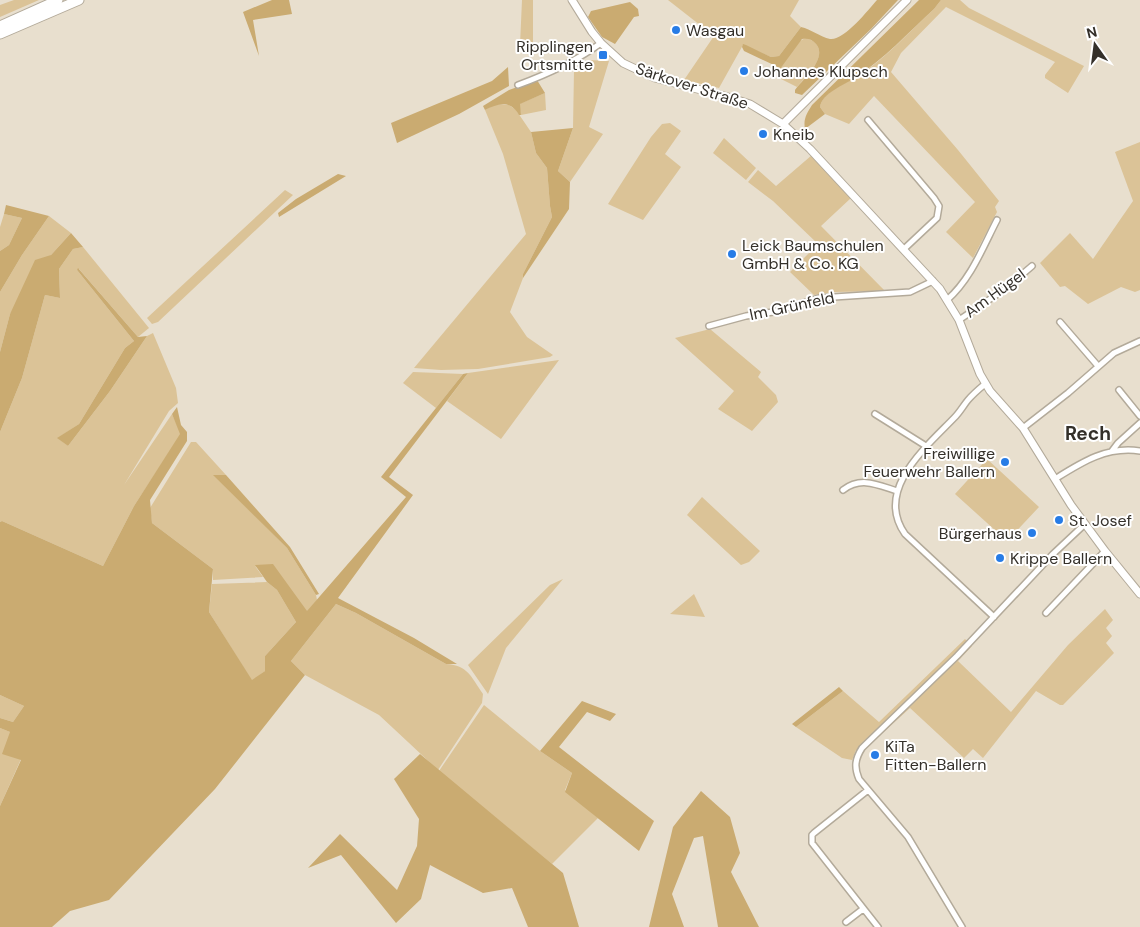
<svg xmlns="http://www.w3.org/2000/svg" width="1140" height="927" viewBox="0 0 1140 927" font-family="'DM Sans',sans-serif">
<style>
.green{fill:#dbc397}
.forest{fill:#caab71}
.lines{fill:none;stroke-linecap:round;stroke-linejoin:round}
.street-casing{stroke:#b3aa9a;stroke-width:8}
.secondary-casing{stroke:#b3aa9a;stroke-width:9}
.highway-casing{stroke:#b3aa9a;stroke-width:11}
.street{stroke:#fff;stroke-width:5}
.secondary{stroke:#fff;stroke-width:7}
.highway{stroke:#fff;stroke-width:9}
.poi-dot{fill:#277ce6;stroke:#fff;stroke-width:2}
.labels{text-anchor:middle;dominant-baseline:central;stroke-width:4;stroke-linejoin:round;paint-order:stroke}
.poi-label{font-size:16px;fill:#34302a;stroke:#fff;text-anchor:start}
.street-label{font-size:16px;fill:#34302a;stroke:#fff}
.quarter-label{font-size:19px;font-weight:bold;fill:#34302a;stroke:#fff}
</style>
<rect width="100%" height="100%" fill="#e8dfce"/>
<path class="green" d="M 14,0 L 39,0 L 0,17 L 0,5 Z
M 522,0 L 533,0 L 533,45 L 520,45 Z
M 668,0 L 799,0 L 790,16 L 801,27 L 779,56 L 771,57 L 743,45 L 719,88 L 684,80 L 714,36 Z
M 941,0 L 960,0 L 969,8 L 1084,66 L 1068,93 L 1045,78 L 1045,75 L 1055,62 L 946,7 L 901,53 L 891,72 L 958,150 L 999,201 L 995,207 L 997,212 L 973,258 L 946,232 L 975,202 L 874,96 L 849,124 L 825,114 L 820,107 C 822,92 846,83 858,76 C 886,58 909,32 934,9 Z
M 807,38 C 835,50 808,74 797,87 L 781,79 L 782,73 L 780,69 C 786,59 795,40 807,38 Z
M 589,60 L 609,61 L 589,127 L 603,134 L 570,182 L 558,171 L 573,128 L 574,70 Z
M 545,93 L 546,110 L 521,115 L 519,104 Z
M 496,104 L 509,105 L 516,110 L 531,132 L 536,153 L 547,168 L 550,206 L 552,217 L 523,274 L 523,278 L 510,312 L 527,337 L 553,355 L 550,357 L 478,369 L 441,370 L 414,368 L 526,234 L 503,154 L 485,110 Z
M 670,123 L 681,131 L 665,154 L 681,167 L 643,220 L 608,204 L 651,137 L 662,124 Z
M 724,138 L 756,168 L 746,180 L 713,153 Z
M 1140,142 L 1140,290 L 1135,292 L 1121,287 L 1088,304 L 1065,286 L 1060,287 L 1040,263 L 1070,233 L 1093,259 L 1133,201 L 1115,152 Z
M 812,155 L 851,198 L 821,226 L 885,291 L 834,292 L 814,295 L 790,272 L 818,244 L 773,201 L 748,182 L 758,170 L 776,186 Z
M 285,190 L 293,195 L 158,322 L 152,324 L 147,318 Z
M 4,214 L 22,218 L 9,245 L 0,251 L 0,227 Z
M 49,216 L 71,233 L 51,255 L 10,314 L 0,352 L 0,292 L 22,255 Z
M 83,247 L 149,328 L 138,337 L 79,269 L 77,270 L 134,341 L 125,348 L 79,424 L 58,438 L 68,446 L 110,391 L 147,336 L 153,333 L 176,388 L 178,403 L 169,411 L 124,485 L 172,414 L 181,434 L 134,506 L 103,566 L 2,521 L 0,522 L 0,432 L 22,378 L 45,295 L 60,298 L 59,269 L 73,249 Z
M 710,329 L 761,372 L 758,377 L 776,395 L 778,402 L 752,431 L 718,409 L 734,391 L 675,338 Z
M 559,360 L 501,439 L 447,401 L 468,373 Z
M 413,372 L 463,374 L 436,408 L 403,383 Z
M 191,442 L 196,442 L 226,475 L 214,475 L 287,548 L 316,595 L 317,600 L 307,612 L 255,566 L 263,577 L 213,580 L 213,569 L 152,523 L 150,508 Z
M 987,459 L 1039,507 L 1007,541 L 955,494 Z
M 702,497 L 760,551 L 749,562 L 741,565 L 687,515 Z
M 563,579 L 506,648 L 488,694 L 468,665 L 550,585 Z
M 267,582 L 277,590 L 296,622 L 265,656 L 265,671 L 252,681 L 209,612 L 212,584 Z
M 694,594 L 705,617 L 670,614 Z
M 336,604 L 356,613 L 446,664 C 468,665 471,677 483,694 L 482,703 L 438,770 L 379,715 L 305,675 L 291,661 Z
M 1105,609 L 1113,620 L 1106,628 L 1112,636 L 1106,643 L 1114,653 L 1063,705 L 1060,705 L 1036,691 L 983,758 L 973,749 L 964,758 L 910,708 L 865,749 L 856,750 L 852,760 L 842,758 L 796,727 L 843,691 L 879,722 L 965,639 L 972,646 L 958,661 L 1011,712 L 1068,645 Z
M 0,695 L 24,706 L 13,722 L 0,718 Z
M 484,705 L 540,751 L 572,773 L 565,790 L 598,818 L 552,864 L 439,771 Z
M 0,728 L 10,732 L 21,759 L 0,806 Z"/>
<path class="forest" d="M 272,0 L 289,0 L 292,14 L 253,20 L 259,56 L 243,12 Z
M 877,0 L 898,0 L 871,29 L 802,95 L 795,93 L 795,90 C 803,79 828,58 816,44 C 812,39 808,38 802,39 L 780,69 L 776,66 L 744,51 L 742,47 L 743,44 L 746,45 L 771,57 L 779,56 L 801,27 C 811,29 820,37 830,39 C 844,41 868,10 877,0 Z
M 919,0 L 941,0 L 934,9 C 908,33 884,59 855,78 C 844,85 822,93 820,107 L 825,114 L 805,129 C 803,119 807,113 812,105 Z
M 630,2 L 638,9 L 639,16 L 634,17 L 615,44 L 602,37 L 588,17 L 591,11 Z
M 508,67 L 509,86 L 459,114 L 397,143 L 391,123 L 492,81 Z
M 537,80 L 545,93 L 520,104 L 521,115 L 519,115 C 511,100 498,103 485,110 L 483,106 L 509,90 Z
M 573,128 L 558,171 L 570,182 L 569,209 L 523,278 L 523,274 L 552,217 L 550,206 L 547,168 L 536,153 L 531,132 Z
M 338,174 L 346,176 L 279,217 L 278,213 L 296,199 Z
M 6,205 L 49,216 L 22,255 L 0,292 L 0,251 L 9,245 L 22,218 L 4,214 Z
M 71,233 L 83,247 L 73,249 L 59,269 L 60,298 L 45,295 L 22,378 L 0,432 L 0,352 L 10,314 L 35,260 L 51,255 Z
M 78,268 L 138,337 L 147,336 L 110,391 L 68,446 L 57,438 L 79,424 L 125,348 L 134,341 L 77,270 Z
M 468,373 L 389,477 L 413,495 L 338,598 L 414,638 L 457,664 L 446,664 L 356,613 L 336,604 L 291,661 L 305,675 L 215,789 L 109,900 L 70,911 L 52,927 L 0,927 L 0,806 L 21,760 L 2,754 L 10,732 L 0,728 L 0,718 L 13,722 L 24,706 L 0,695 L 0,522 L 2,521 L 103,566 L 134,506 L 180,434 L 172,414 L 177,407 L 181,425 L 187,432 L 187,441 L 150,500 L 152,523 L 213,569 L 209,612 L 252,680 L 265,671 L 265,656 L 296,622 L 277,590 L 267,582 L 255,565 L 273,564 L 307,611 L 406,497 L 381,477 L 463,374 Z
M 213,475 L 226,475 L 290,547 L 319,594 L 316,595 L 287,548 Z
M 839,687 L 843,691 L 796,727 L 792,724 Z
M 582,701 L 616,714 L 610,721 L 587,712 L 559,747 L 654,821 L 639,851 L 565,792 L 572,773 L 540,751 Z
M 420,754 L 563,873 L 579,927 L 528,927 L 512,888 L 483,893 L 430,865 L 421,899 L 396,923 L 341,855 L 308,868 L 340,834 L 397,890 L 417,846 L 419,819 L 394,779 Z
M 701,791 L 730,817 L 740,853 L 731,872 L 759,927 L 718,927 L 703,836 L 694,838 L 672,894 L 684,927 L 649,927 L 673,827 Z"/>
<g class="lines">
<defs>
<path id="street" d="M 518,85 C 548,74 575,62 601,43
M 868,120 L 934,198 L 939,206 L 937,218 L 904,249
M 947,300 C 971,279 983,247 997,220
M 959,320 L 1005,289 L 1032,266
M 1060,322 L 1098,366
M 709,326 L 746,316 L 773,312 L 819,298 L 910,292 L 933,281
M 985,384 C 979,389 973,394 968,400 C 963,406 960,412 954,418 C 926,447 874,490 905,534 L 994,617
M 1119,390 L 1140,416
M 875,414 L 926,446
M 1023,428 L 1068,393 L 1114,353 L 1140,341
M 1112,451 L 1118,443 L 1140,423
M 1055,479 C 1082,462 1107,446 1140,451
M 843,490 C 861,476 878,485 897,491
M 1046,613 L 1105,551
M 868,790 L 814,833 L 812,835 L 812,843 L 878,927
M 846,922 L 863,909
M 962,927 L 908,837 L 859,779 C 854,767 855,759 862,748 L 957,656 L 1053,554 L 1085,524"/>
<path id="secondary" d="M 572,0 L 592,32 L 601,43 L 623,63 L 655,78 L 728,97 L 750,104 L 783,124 L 810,149 L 940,289 L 959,320 L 980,374 L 990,391 L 1023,428 L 1071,505 L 1105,551 L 1140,594
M 783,124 L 907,0"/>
<path id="highway" d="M 0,26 L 58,0
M 0,34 L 79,0"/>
</defs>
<use href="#street" class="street-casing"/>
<use href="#secondary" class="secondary-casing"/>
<use href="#highway" class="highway-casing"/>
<use href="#street" class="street"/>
<use href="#secondary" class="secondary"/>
<use href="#highway" class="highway"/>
</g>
<g class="poi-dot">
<circle cx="676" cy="30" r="5"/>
<rect x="598" y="50" width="10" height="10" rx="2.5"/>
<circle cx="744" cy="71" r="5"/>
<circle cx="763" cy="134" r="5"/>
<circle cx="732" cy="254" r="5"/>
<circle cx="1005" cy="462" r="5"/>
<circle cx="1059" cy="520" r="5"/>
<circle cx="1032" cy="533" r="5"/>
<circle cx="1000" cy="558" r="5"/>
<circle cx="875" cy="755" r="5"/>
</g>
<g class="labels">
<g class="poi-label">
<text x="686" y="30">Wasgau</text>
<text x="593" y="46" text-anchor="end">Ripplingen<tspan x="593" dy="18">Ortsmitte</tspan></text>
<text x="754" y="71">Johannes Klupsch</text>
<text x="773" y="134">Kneib</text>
<text x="742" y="245">Leick Baumschulen<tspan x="742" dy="18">GmbH &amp; Co. KG</tspan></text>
<text x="995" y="453" text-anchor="end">Freiwillige<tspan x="995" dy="18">Feuerwehr Ballern</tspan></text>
<text x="1069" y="520">St. Josef</text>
<text x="1022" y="533" text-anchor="end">Bürgerhaus</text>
<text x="1010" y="558">Krippe Ballern</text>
<text x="885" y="746">KiTa<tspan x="885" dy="18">Fitten-Ballern</tspan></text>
</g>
<g class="street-label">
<text transform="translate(692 86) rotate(18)">Särkover Straße</text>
<text transform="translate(995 293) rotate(-36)">Am Hügel</text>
<text transform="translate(792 306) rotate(-12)">Im Grünfeld</text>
</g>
<g class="quarter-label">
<text x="1088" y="433">Rech</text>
</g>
</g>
<g transform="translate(1095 45) rotate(346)" stroke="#ffffff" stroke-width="4" paint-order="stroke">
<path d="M0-4L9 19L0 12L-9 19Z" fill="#34302a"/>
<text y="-8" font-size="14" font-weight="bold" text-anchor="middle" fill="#34302a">N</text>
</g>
</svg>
